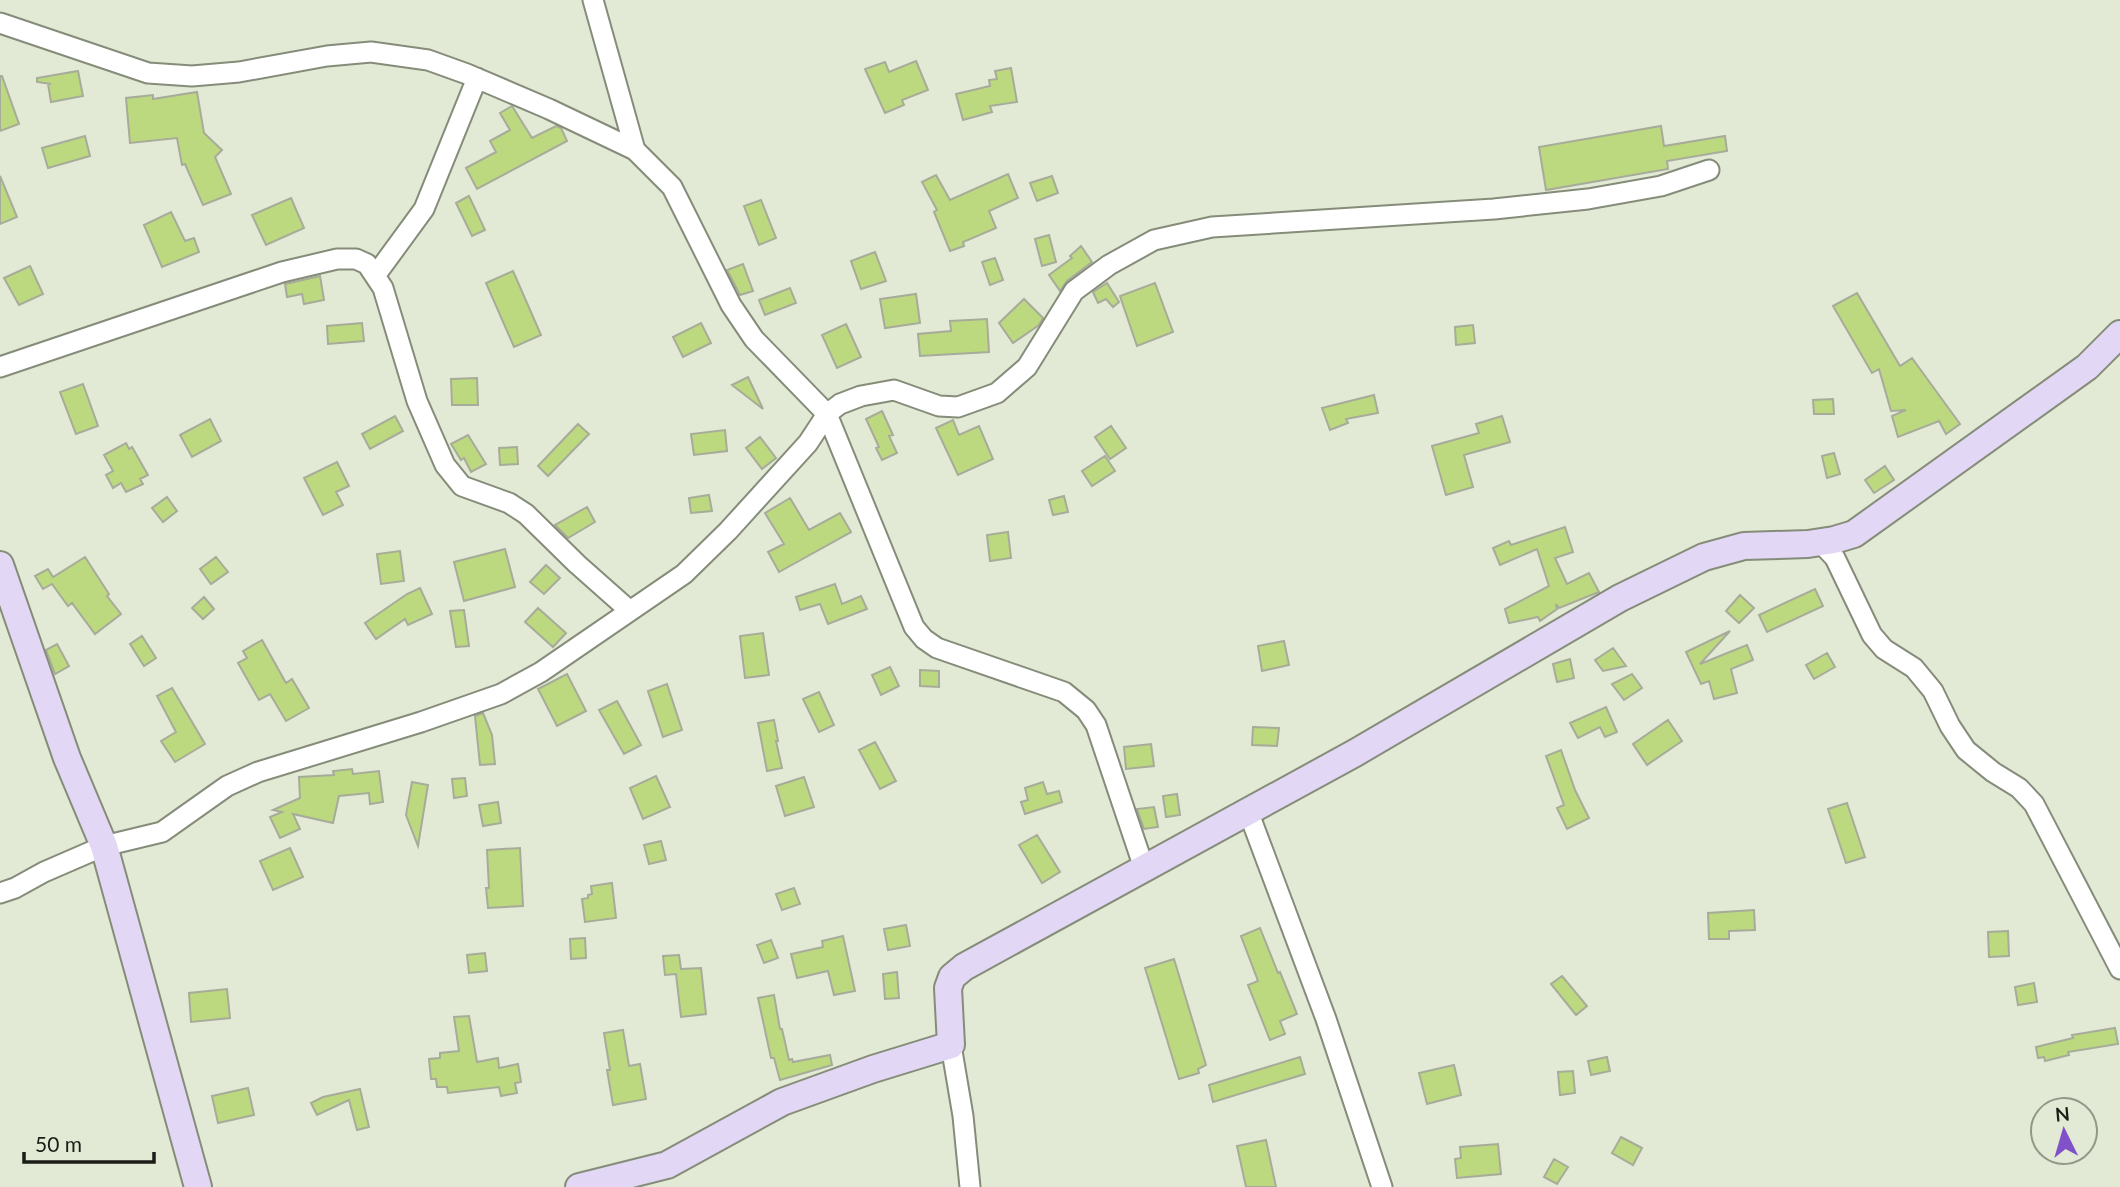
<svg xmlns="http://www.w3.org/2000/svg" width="2120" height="1187" viewBox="0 0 2120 1187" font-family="Lato,sans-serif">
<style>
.building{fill:#bdd97f;stroke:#a6ac99;stroke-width:2}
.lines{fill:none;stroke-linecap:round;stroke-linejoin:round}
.street-casing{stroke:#858c79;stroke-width:23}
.secondary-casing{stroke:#858c79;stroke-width:30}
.street{stroke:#fff;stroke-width:19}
.secondary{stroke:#e2d8f5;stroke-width:26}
</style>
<rect width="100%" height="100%" fill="#e2e9d5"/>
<path class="building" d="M 916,61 L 928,90 L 902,100 L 904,105 L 885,113 L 865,69 L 885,62 L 889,72 Z
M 1011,68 L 1017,102 L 990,106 L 992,112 L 963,120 L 956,94 L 990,86 L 989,80 L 997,79 L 995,71 Z
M 78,71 L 83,96 L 51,102 L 48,84 L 51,84 L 37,82 L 37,78 Z
M 0,76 L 2,76 L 19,124 L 0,131 Z
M 197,92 L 204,133 L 222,150 L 215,157 L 231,194 L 203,205 L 185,164 L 182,165 L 177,138 L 130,143 L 126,98 L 153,95 L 153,99 Z
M 512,106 L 532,138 L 556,126 L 561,128 L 567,141 L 477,189 L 466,168 L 496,152 L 490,141 L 510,130 L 500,113 Z
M 1661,126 L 1664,146 L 1725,136 L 1727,151 L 1667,161 L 1668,169 L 1546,190 L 1539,147 Z
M 85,136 L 90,156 L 48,168 L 42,148 Z
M 1008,174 L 1018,198 L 989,211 L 996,228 L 963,242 L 964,246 L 950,251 L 934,212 L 937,210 L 922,182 L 936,175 L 950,200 Z
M 0,176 L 17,217 L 0,224 Z
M 1052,176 L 1058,193 L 1037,201 L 1030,183 Z
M 469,196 L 485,230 L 472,236 L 456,203 Z
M 291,198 L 304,228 L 266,245 L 252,215 Z
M 761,200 L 776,238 L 759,245 L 744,206 Z
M 171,212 L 185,241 L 194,238 L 199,252 L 162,267 L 144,225 Z
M 1049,235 L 1056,262 L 1042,266 L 1035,239 Z
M 1081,246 L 1092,262 L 1067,281 L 1060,291 L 1049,275 L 1072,258 L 1070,256 Z
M 875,252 L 886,281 L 861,289 L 851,261 Z
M 995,258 L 1003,280 L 990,285 L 982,262 Z
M 743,264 L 753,291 L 740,295 L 727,270 Z
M 30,266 L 43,294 L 19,305 L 4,278 Z
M 513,271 L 541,335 L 514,347 L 486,283 Z
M 320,276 L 324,300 L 304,304 L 302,294 L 287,297 L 285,284 Z
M 1107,283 L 1119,302 L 1113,307 L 1106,299 L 1098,303 L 1093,292 Z
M 1155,283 L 1173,332 L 1137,346 L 1120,296 Z
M 790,288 L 796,303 L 765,315 L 759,300 Z
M 1857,293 L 1900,366 L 1912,358 L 1960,424 L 1946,434 L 1939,421 L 1898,437 L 1892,416 L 1906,410 L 1891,411 L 1879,369 L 1872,373 L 1833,306 Z
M 916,294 L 920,323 L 885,328 L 880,299 Z
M 1024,299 L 1043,318 L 1039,325 L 1013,343 L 999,323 Z
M 987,319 L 989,352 L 920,356 L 918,334 L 951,331 L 950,321 Z
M 362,323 L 364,341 L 328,344 L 327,326 Z
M 701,323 L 711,343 L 683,357 L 673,337 Z
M 846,324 L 861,357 L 837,368 L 822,335 Z
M 1473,325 L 1475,343 L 1456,345 L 1455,327 Z
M 748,377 L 763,409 L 732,385 Z
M 477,378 L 478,405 L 452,405 L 451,379 Z
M 83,384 L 98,426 L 76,434 L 60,392 Z
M 1374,395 L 1378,413 L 1346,419 L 1348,423 L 1330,430 L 1322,408 Z
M 1833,399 L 1834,414 L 1814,414 L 1813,400 Z
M 882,411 L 893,435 L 889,436 L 897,453 L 882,460 L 876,448 L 879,447 L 866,419 Z
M 395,416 L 403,431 L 370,449 L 362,434 Z
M 1502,416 L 1510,442 L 1464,455 L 1473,487 L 1446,495 L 1432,446 L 1479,433 L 1476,424 Z
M 210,419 L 221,441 L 192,457 L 180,435 Z
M 953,420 L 959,435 L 979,426 L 993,459 L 958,475 L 936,428 Z
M 578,424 L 589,434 L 548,476 L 538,466 Z
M 1111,426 L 1126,448 L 1110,459 L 1095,437 Z
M 725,430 L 727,451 L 694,455 L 691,434 Z
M 468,435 L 486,464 L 471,472 L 464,458 L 461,460 L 451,444 Z
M 760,437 L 776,458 L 762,469 L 746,448 Z
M 126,443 L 129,449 L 132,447 L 148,475 L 140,479 L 143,484 L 126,492 L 121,483 L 113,488 L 106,475 L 113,471 L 104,455 Z
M 517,447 L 518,464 L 500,465 L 499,448 Z
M 1834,453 L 1840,474 L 1827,478 L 1822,456 Z
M 1105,456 L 1115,471 L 1092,486 L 1082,471 Z
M 337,462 L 349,486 L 336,492 L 343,505 L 323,515 L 304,478 Z
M 1885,466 L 1894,480 L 1874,493 L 1865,480 Z
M 709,495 L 712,511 L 691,513 L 689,498 Z
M 1064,496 L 1068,512 L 1053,515 L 1049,500 Z
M 167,497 L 177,511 L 163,522 L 152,508 Z
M 790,498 L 809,530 L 840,513 L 851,532 L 779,572 L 768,552 L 784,544 L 765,513 Z
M 587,507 L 595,522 L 568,538 L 555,525 Z
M 1565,527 L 1573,552 L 1555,558 L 1567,584 L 1589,573 L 1599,592 L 1559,608 L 1556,604 L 1557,609 L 1540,621 L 1538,617 L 1509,623 L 1505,609 L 1549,586 L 1537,549 L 1500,565 L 1493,548 L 1509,541 L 1511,545 Z
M 1008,532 L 1011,558 L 990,561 L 987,535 Z
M 505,549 L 515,587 L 464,601 L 454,562 Z
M 400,551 L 404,581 L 381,584 L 377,554 Z
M 85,557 L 109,594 L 107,596 L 121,614 L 95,634 L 72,603 L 68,606 L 52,584 L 43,589 L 35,576 L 48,569 L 53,577 Z
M 216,557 L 228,572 L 211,584 L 200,569 Z
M 546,565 L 560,578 L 544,594 L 530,582 Z
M 835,584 L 842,604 L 861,596 L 867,609 L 828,624 L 820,604 L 800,610 L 796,597 Z
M 420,588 L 432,614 L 408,625 L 405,619 L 376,639 L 365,623 L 407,594 Z
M 1815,589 L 1823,606 L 1767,632 L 1759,615 Z
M 1740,595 L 1754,608 L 1739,623 L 1726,611 Z
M 204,597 L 214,609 L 203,619 L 192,608 Z
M 538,608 L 566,633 L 553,647 L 525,622 Z
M 464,610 L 469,646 L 456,647 L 450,611 Z
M 1730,631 L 1700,664 L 1747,645 L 1753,660 L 1731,669 L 1737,693 L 1714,699 L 1709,681 L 1701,684 L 1686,652 Z
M 763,633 L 769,675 L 745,678 L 740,636 Z
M 142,636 L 156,658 L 144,666 L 130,644 Z
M 262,640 L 286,683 L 292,679 L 309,708 L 286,721 L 270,694 L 259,700 L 238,663 L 247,658 L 243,651 Z
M 1284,641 L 1289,665 L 1262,671 L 1258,646 Z
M 57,644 L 69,666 L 55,674 L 46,650 Z
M 1613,648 L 1626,666 L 1603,671 L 1595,660 Z
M 1827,653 L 1835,667 L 1814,679 L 1806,665 Z
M 1570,659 L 1574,678 L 1557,682 L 1553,664 Z
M 890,667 L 899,686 L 881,695 L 872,675 Z
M 920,670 L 939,671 L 939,687 L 920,686 Z
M 567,674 L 586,711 L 557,726 L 538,689 Z
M 1632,674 L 1642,688 L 1624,700 L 1612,684 Z
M 667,684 L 682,730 L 663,737 L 648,691 Z
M 172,688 L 205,744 L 175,762 L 161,741 L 176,732 L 157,696 Z
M 819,692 L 834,725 L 819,732 L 803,699 Z
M 617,701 L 641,745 L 624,754 L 599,710 Z
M 1606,707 L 1617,732 L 1605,737 L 1600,727 L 1578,738 L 1570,723 Z
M 483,713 L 492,735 L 495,764 L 480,765 L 475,716 Z
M 774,720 L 778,741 L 776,741 L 782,768 L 767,771 L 758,723 Z
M 1668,720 L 1682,741 L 1647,765 L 1633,744 Z
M 1253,727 L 1279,728 L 1277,746 L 1252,745 Z
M 875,742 L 896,781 L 880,789 L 859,750 Z
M 1151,744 L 1154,766 L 1126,769 L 1124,747 Z
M 1561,750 L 1575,790 L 1589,818 L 1567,829 L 1557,808 L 1564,805 L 1546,756 Z
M 352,769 L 353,774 L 379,771 L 383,802 L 370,804 L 369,793 L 339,796 L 333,823 L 293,814 L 300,829 L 280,838 L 270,817 L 282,812 L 273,810 L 300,798 L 299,777 L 334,775 L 333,771 Z
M 656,776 L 670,807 L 643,819 L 630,788 Z
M 804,777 L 814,807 L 785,816 L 776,786 Z
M 465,778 L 467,796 L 454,798 L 452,779 Z
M 412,782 L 428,785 L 418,846 L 406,815 Z
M 1043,782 L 1047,794 L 1059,791 L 1062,802 L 1025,814 L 1021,802 L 1028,800 L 1025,788 Z
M 1177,794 L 1180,815 L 1166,817 L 1163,796 Z
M 498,802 L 501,823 L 483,826 L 479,805 Z
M 1847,803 L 1865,857 L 1846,863 L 1828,809 Z
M 1154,807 L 1158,827 L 1144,829 L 1137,809 Z
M 1037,835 L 1060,872 L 1042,883 L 1019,845 Z
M 661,841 L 666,860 L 649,864 L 644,845 Z
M 290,848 L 303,877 L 273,890 L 260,861 Z
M 520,848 L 523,906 L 488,908 L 486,888 L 489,888 L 487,850 Z
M 612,883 L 616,918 L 585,922 L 582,899 L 588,898 L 588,895 L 592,894 L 591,886 Z
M 794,888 L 800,904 L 782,910 L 776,894 Z
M 1754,910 L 1755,930 L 1729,931 L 1729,939 L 1709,939 L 1708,913 Z
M 906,925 L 910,946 L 888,950 L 884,929 Z
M 1260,928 L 1278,973 L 1280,972 L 1297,1014 L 1280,1021 L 1285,1034 L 1270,1040 L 1248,985 L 1258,981 L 1241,936 Z
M 2008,931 L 2009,956 L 1989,957 L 1988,932 Z
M 843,936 L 855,991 L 834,995 L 828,971 L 797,978 L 791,954 L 823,947 L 822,941 Z
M 585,938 L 586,958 L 571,959 L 570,939 Z
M 771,940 L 778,958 L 764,963 L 757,945 Z
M 485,953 L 487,971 L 469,973 L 467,955 Z
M 679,955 L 681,969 L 701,968 L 706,1014 L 681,1017 L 676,974 L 665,975 L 663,956 Z
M 1174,959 L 1206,1065 L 1198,1069 L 1199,1073 L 1179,1079 L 1145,968 Z
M 897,972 L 899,998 L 885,999 L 883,974 Z
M 1562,976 L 1587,1006 L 1576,1015 L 1551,984 Z
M 2034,983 L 2037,1002 L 2018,1005 L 2015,987 Z
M 227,989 L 230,1018 L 191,1022 L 189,993 Z
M 774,995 L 780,1029 L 782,1029 L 789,1060 L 792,1059 L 793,1062 L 830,1055 L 832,1065 L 780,1080 L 774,1058 L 771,1058 L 758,998 Z
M 469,1016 L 477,1062 L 498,1058 L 499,1068 L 518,1064 L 521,1082 L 515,1083 L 517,1093 L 501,1096 L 499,1087 L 448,1093 L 447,1087 L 437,1087 L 436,1079 L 431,1079 L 429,1059 L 440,1058 L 440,1053 L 459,1051 L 454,1017 Z
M 2115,1028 L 2118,1044 L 2068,1052 L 2069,1055 L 2045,1061 L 2044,1057 L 2038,1058 L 2036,1047 L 2073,1038 L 2072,1035 Z
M 623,1030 L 629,1066 L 640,1064 L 646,1099 L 613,1105 L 607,1070 L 610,1070 L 604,1033 Z
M 1300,1057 L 1305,1074 L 1213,1102 L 1209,1085 Z
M 1607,1057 L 1610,1071 L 1591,1075 L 1588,1061 Z
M 1454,1065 L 1461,1095 L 1427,1104 L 1419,1073 Z
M 1573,1071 L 1575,1093 L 1560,1095 L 1558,1072 Z
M 248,1088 L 254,1115 L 218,1123 L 212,1096 Z
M 360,1089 L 369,1127 L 357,1130 L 349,1100 L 317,1115 L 311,1103 L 323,1097 Z
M 1621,1137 L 1642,1148 L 1633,1165 L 1612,1153 Z
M 1266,1140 L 1276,1187 L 1246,1187 L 1237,1146 Z
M 1498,1144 L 1501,1174 L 1457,1178 L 1455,1159 L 1461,1158 L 1460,1147 Z
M 1554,1159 L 1568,1167 L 1557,1184 L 1544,1177 Z"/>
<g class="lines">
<defs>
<path id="street" d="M 593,0 L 635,150
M 0,23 L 148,73 L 192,76 L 239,72 L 327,56 L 371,52 L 428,60 L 467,74 L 549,109 L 635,150 L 672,187 L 731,305 L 754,339 L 827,414 L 914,627 L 924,639 L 937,648 L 1064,692 L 1086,710 L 1096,725 L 1144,868
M 375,276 L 424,209 L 477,78
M 0,367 L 282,272 L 337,259 L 356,259 L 367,264 L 383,288 L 417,401 L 445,465 L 462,486 L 509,503 L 526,514 L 577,564 L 630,611
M 1820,542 L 1835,558 L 1872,635 L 1884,649 L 1914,668 L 1933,691 L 1950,726 L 1966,750 L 1993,772 L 2019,788 L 2034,804 L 2120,969
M 1248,811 L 1326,1019 L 1382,1187
M 0,893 L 15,888 L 44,872 L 104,846 L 162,832 L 227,786 L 258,772 L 421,722 L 501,694 L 541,672 L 684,574 L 728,531 L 808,443 L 827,414 L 840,404 L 861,396 L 894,390 L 939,406 L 958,407 L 997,393 L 1027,367 L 1074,291 L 1109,265 L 1154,240 L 1212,227 L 1494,209 L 1588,199 L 1661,186 L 1709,170
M 951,1045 L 963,1116 L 970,1187"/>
<path id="secondary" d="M 0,565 L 67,758 L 104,846 L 198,1187
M 579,1187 L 667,1165 L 782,1102 L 873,1069 L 951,1045 L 948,988 L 952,977 L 964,967 L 1355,753 L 1620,598 L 1704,557 L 1744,546 L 1808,544 L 1834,540 L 1854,534 L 2087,367 L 2120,334"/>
</defs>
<use href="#street" class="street-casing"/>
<use href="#secondary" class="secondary-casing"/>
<use href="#street" class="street"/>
<use href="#secondary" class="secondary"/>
</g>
<g transform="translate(2064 1131) rotate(355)"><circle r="33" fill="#e2e9d5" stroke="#929789" stroke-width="2"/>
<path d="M0-5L12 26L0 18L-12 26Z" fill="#8051c9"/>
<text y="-10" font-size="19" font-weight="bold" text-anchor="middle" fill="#1b1d16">N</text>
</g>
<path d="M24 1152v10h130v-10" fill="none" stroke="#1b1d16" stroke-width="3.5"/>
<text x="35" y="1152" font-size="21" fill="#1b1d16" stroke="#e2e9d5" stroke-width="5" paint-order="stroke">50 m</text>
</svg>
